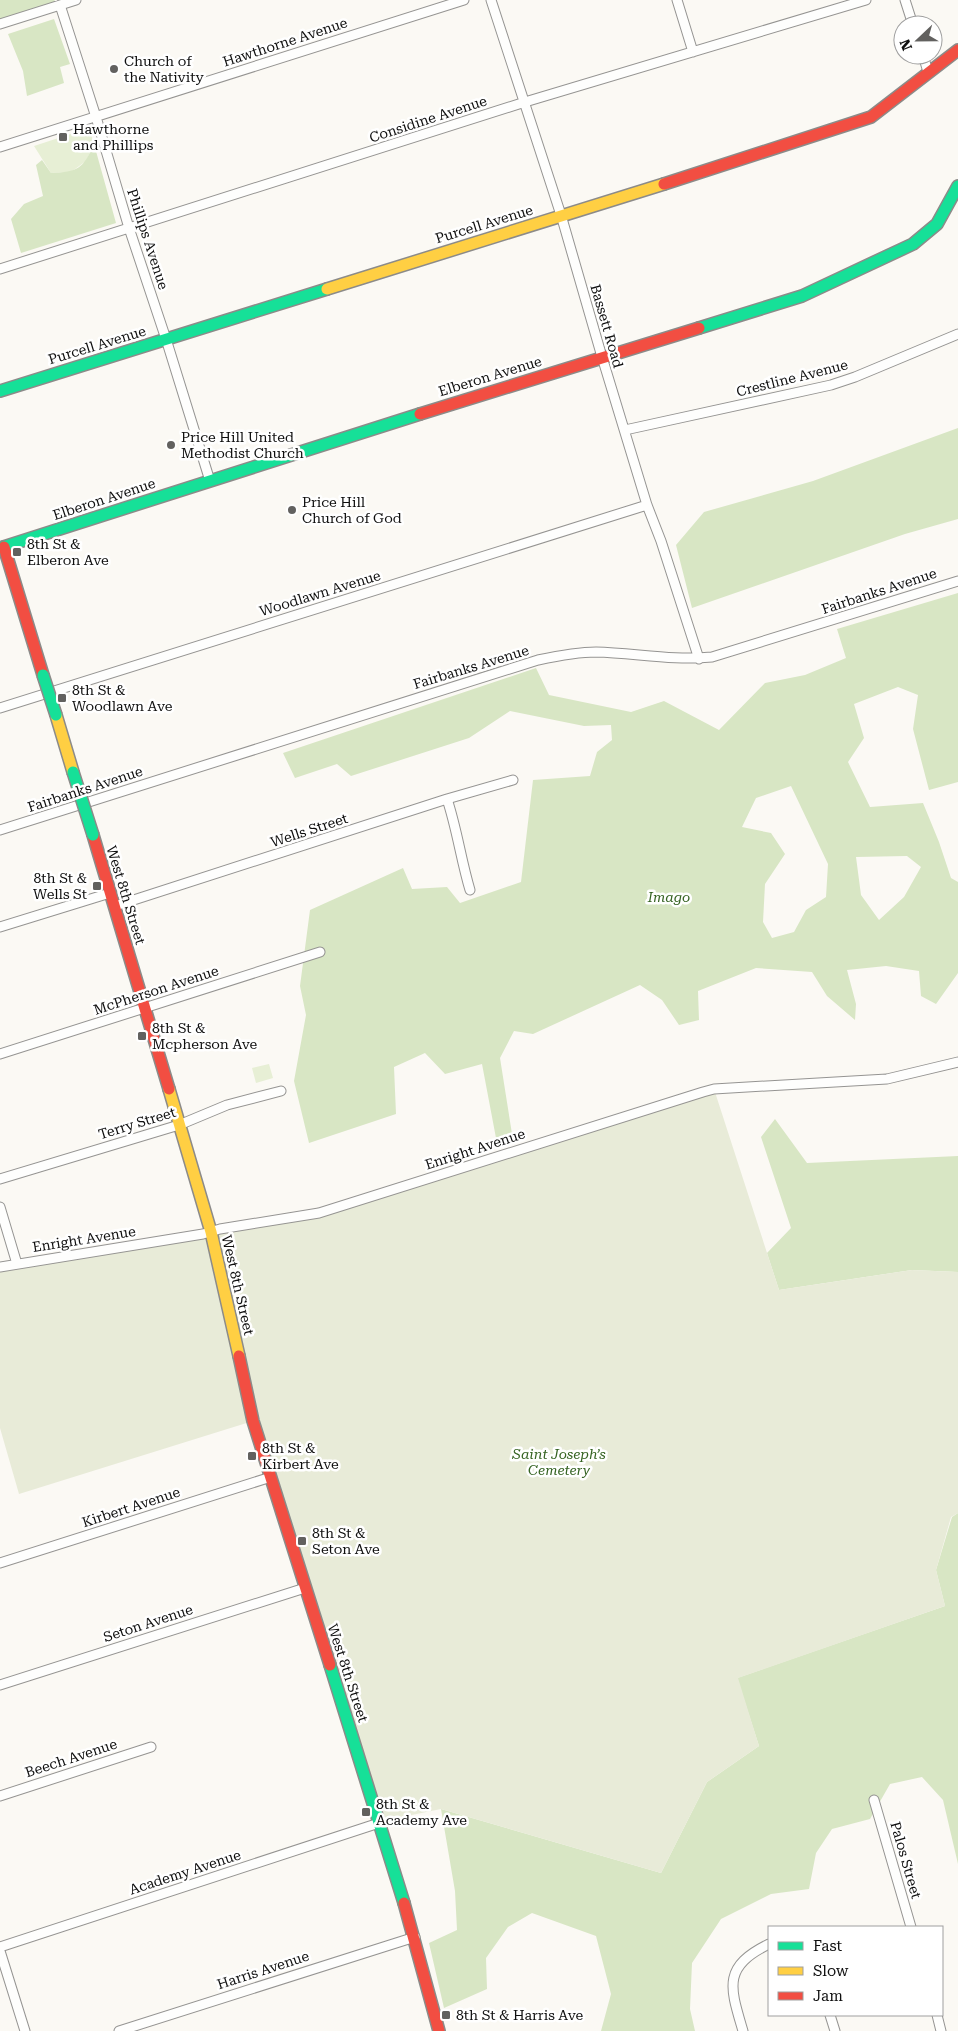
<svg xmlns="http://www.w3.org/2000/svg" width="958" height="2031" viewBox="0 0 958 2031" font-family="'Roboto Serif',serif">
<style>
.green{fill:#e7efd5}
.forest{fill:#d8e6c4;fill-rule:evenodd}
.cemetery{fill:#e8ebd8}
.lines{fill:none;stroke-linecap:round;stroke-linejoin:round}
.street-casing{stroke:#959492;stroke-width:11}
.fast-casing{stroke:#8c8b89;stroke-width:14}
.slow-casing{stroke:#8c8b89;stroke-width:14}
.jam-casing{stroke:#8c8b89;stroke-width:14}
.street{stroke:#fefefd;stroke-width:9}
.fast{stroke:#16e098;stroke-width:11}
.slow{stroke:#ffcf43;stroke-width:11}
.jam{stroke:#f24e42;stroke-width:11}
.fast-bridge-casing{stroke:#8c8b89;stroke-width:14;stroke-linecap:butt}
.fast-bridge{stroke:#16e098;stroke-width:11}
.poi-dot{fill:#62615f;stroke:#fff;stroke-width:2}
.labels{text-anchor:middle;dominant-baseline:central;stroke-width:5;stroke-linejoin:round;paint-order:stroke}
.street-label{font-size:14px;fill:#0f0f0f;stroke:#fff}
.poi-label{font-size:14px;fill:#0f0f0f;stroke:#fff;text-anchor:start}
.park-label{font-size:14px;font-style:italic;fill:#356322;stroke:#fff}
</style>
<rect width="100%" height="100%" fill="#fbf9f4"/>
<path class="green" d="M 89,128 L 94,144 L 86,161 L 71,172 L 51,173 L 34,146 Z
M 269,1064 L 273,1078 L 256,1083 L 252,1068 Z"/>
<path class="forest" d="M 0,0 L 54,0 L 60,5 L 0,24 Z
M 54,19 L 70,64 L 60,67 L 64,83 L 27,96 L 23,71 L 8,34 Z
M 94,144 L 116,223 L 21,253 L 11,219 L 24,204 L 43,196 L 36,165 L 42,160 L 51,173 C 78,172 83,169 94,144 Z
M 958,428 L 958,519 L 905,534 L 692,608 L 676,545 L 704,512 L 813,481 Z
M 958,593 L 958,782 L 929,790 L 913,729 L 918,695 L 898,687 L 854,704 L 864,738 L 848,762 L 870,807 L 923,803 L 939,842 L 951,878 L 958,882 L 958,973 L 936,1004 L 921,996 L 919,971 L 886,966 L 847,970 L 856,1004 L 855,1020 L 827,996 L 812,972 L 756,968 L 698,991 L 699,1020 L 679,1025 L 662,1000 L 640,985 L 533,1034 L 514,1031 L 500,1058 L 512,1134 L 496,1138 L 482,1064 L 445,1074 L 425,1053 L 394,1067 L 396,1114 L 309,1143 L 294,1081 L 306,1015 L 300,986 L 310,910 L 403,868 L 412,889 L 447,887 L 460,903 L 521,882 L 533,780 L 590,776 L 597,752 L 612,740 L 611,725 L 584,726 L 510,711 L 469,738 L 351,776 L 337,764 L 295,778 L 283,753 L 536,668 L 549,695 L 631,712 L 664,701 L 719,730 L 765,683 L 805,675 L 846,658 L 837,629 ZM 791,786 L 828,864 L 826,897 L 806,910 L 794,932 L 772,938 L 763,922 L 765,884 L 785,854 L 771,833 L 742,827 L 756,798 ZM 907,856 L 921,867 L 904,897 L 879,920 L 861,895 L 856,857 Z
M 775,1119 L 807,1163 L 958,1156 L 958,1272 L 912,1270 L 779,1290 L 767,1253 L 791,1228 L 761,1137 Z
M 958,1513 L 958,1864 L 943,1800 L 922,1777 L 890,1784 L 870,1819 L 832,1829 L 816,1853 L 809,1889 L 771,1894 L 721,1919 L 692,1963 L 690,2009 L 695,2031 L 601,2031 L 611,1994 L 596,1936 L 532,1913 L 508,1927 L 486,1958 L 487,1989 L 444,2008 L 429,1943 L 457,1930 L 455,1891 L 441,1809 L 661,1873 L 707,1782 L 759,1746 L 737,1678 L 945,1606 L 936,1570 L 952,1517 Z"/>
<path class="cemetery" d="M 714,1089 L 779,1290 L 912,1270 L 958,1272 L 958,1513 L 951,1517 L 936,1570 L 945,1606 L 738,1678 L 759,1746 L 707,1782 L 661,1873 L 441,1809 L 402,1817 L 379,1823 L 253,1421 L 19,1494 L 0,1428 L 0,1267 L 302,1217 Z"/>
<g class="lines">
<defs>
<path id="street" d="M 491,0 L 561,215 L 602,357 L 647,505 L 661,541 L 699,659
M 677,0 L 693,52
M 905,0 L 913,25
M 60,5 L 96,117 L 129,228 L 166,339 L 210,481
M 0,24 L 76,0
M 923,55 L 928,72
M 0,147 L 464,0
M 0,269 L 525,102 L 866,0
M 625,430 L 831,385 L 855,377 L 958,334
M 0,708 L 647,505
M 447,799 C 457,829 461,860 470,890
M 0,830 L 538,660 C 557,656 577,652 596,652 C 635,653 673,661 712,657 L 958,581
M 115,906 L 447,799 L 513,780
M 0,927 L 110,893
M 0,1054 L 320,952
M 0,1179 L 179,1125 L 227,1105 L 281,1091
M 0,1207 L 17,1264
M 0,1267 L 203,1234 L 220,1229 L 319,1213 L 703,1092 L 714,1089 L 887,1079 L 958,1062
M 0,1563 L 271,1477
M 0,1685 L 305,1588
M 0,1796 L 151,1747
M 874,1800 L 911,1927
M 0,1947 L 379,1823
M 0,1951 L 25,2031
M 830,2015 L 835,2031
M 937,2015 L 941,2031
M 119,2031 L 415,1937
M 743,2031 C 730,1987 722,1967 769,1944"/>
<path id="fast" d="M 699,328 L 802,296 L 913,244 L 937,224 L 958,186
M 0,391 L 327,289
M 0,548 L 420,414
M 330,1665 L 404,1903"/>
<path id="slow" d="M 327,289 L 664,184
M 56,715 L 73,772
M 169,1089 L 211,1232 L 239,1356"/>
<path id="jam" d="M 664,184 L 871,117 L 958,50
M 420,414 L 699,328
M 4,547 L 43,675
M 93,835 L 169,1089
M 239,1356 L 253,1421 L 330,1665
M 404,1903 L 439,2031"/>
</defs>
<use href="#street" class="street-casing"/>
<use href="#fast" class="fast-casing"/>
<use href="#slow" class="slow-casing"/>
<use href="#jam" class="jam-casing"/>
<use href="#street" class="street"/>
<use href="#fast" class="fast"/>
<use href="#slow" class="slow"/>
<use href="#jam" class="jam"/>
<defs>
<path id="fast-bridge" d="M 43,675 L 56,715
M 73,772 L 93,835"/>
</defs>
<use href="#fast-bridge" class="fast-bridge-casing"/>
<use href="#fast-bridge" class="fast-bridge"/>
</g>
<g class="poi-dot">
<circle cx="114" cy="69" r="5"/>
<rect x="58" y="132" width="10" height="10" rx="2.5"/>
<circle cx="171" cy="445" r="5"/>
<circle cx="292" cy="510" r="5"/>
<rect x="12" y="547" width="10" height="10" rx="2.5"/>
<rect x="57" y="693" width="10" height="10" rx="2.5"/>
<rect x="92" y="881" width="10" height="10" rx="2.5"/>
<rect x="137" y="1031" width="10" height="10" rx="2.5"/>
<rect x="247" y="1451" width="10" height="10" rx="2.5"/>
<rect x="297" y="1536" width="10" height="10" rx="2.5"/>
<rect x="361" y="1807" width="10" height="10" rx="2.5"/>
<rect x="441" y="2010" width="10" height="10" rx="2.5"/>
</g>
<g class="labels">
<g class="street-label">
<text transform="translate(285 42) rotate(-18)">Hawthorne Avenue</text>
<text transform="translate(428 119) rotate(-18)">Considine Avenue</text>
<text transform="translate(484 224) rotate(-17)">Purcell Avenue</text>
<text transform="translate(148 239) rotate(72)">Phillips Avenue</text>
<text transform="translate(607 326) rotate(74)">Bassett Road</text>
<text transform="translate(97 345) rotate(-17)">Purcell Avenue</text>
<text transform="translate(490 376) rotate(-17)">Elberon Avenue</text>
<text transform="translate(792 378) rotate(-14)">Crestline Avenue</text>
<text transform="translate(104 499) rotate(-18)">Elberon Avenue</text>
<text transform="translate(879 591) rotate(-18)">Fairbanks Avenue</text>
<text transform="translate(320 593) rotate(-17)">Woodlawn Avenue</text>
<text transform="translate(471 667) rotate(-17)">Fairbanks Avenue</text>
<text transform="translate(85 789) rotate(-18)">Fairbanks Avenue</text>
<text transform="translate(309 830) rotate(-18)">Wells Street</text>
<text transform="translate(126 895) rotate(73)">West 8th Street</text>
<text transform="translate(156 990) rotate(-18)">McPherson Avenue</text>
<text transform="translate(137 1123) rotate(-17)">Terry Street</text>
<text transform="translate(475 1149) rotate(-18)">Enright Avenue</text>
<text transform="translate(84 1239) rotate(-9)">Enright Avenue</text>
<text transform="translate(238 1285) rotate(77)">West 8th Street</text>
<text transform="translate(131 1507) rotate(-18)">Kirbert Avenue</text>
<text transform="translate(148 1623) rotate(-18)">Seton Avenue</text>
<text transform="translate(348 1673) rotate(72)">West 8th Street</text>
<text transform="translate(71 1758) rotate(-18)">Beech Avenue</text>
<text transform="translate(906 1860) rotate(74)">Palos Street</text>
<text transform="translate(185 1872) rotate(-18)">Academy Avenue</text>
<text transform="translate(263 1970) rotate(-18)">Harris Avenue</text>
</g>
<g class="poi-label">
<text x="124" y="61">Church of<tspan x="124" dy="16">the Nativity</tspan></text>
<text x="73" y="129">Hawthorne<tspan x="73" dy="16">and Phillips</tspan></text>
<text x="181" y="437">Price Hill United<tspan x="181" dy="16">Methodist Church</tspan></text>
<text x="302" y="502">Price Hill<tspan x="302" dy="16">Church of God</tspan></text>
<text x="27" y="544">8th St &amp;<tspan x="27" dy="16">Elberon Ave</tspan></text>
<text x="72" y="690">8th St &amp;<tspan x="72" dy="16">Woodlawn Ave</tspan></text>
<text x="87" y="878" text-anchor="end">8th St &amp;<tspan x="87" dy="16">Wells St</tspan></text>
<text x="152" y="1028">8th St &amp;<tspan x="152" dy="16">Mcpherson Ave</tspan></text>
<text x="262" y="1448">8th St &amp;<tspan x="262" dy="16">Kirbert Ave</tspan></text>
<text x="312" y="1533">8th St &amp;<tspan x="312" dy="16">Seton Ave</tspan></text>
<text x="376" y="1804">8th St &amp;<tspan x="376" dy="16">Academy Ave</tspan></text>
<text x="456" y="2015">8th St &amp; Harris Ave</text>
</g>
<g class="park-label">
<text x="669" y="897">Imago</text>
<text x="559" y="1454">Saint Joseph’s<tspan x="559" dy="16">Cemetery</tspan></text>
</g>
</g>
<rect x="768" y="1926" width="175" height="90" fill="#ffffff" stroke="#9f9f9f"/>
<rect x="778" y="1942" width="25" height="8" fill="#16e098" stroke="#9f9f9f"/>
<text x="813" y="1951" font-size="15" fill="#0f0f0f">Fast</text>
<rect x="778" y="1967" width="25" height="8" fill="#ffcf43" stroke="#9f9f9f"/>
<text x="813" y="1976" font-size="15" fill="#0f0f0f">Slow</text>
<rect x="778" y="1992" width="25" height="8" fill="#f24e42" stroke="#9f9f9f"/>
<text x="813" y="2001" font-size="15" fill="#0f0f0f">Jam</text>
<g transform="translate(918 40) rotate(248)"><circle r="24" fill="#ffffff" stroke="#9f9f9f"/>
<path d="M0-4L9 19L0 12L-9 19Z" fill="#62615f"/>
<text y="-8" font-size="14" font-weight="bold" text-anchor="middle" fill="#0f0f0f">N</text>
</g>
</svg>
